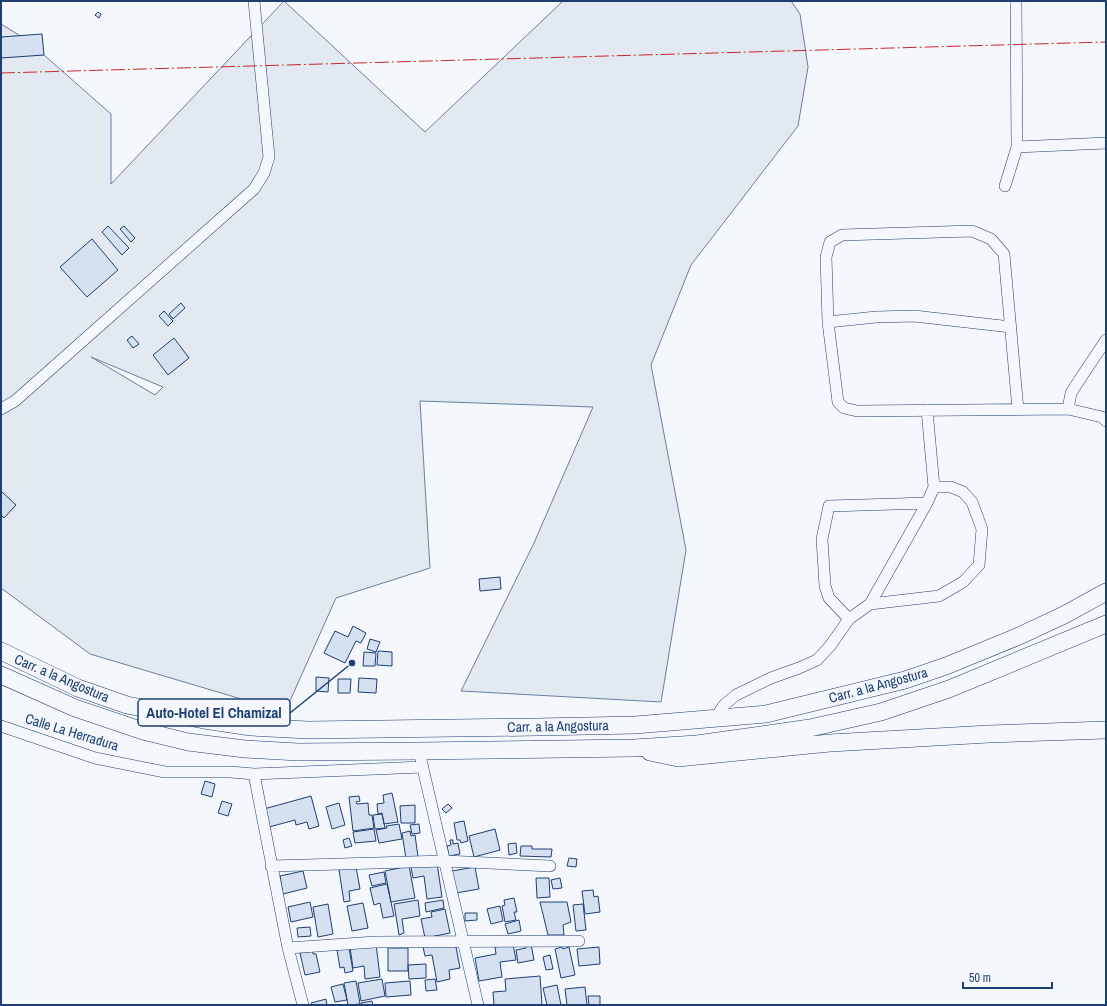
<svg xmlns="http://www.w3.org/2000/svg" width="1107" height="1006" viewBox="0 0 1107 1006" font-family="'Archivo Narrow',sans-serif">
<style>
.green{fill:#e3e9f0;stroke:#687fa3;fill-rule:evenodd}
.building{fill:#d5e0f0;stroke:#1d3f73}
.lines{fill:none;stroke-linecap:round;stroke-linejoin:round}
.street-casing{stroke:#1d3f73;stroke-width:12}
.primary-casing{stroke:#1d3f73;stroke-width:18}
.street{stroke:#f4f7fb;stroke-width:11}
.primary{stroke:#f4f7fb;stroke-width:17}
.power{stroke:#c62828;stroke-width:1;stroke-dasharray:14 3 2 3;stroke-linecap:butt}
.labels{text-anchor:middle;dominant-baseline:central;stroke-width:3;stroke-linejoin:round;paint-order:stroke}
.street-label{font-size:14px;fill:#1d3f73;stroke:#f4f7fb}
.leader{fill:none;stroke:#1d3f73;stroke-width:1.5}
.callout-dot{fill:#1d3f73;stroke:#f4f7fb;stroke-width:1.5}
.callout{fill:#f4f7fb;stroke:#1d3f73;stroke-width:1.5}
.callout-label{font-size:15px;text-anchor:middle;font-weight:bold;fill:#1d3f73}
</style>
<rect width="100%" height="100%" fill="#f4f7fb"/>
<path class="green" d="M 284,1 L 425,132 L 563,1 L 791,1 L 800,14 L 808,67 L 798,126 L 691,265 L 651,365 L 686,550 L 661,702 L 461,691 L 534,543 L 593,407 L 420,401 L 430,568 L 336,598 L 285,712 L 90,654 L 1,588 L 1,24 L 27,40 L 111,114 L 111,184 ZM 91,357 L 163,387 L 155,395 Z"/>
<path class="building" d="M 98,12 L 101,14 L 99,18 L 95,15 Z
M 42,34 L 44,55 L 1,58 L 1,37 Z
M 108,226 L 129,248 L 122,255 L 102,232 Z
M 124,226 L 135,238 L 131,242 L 120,229 Z
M 92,239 L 118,270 L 87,297 L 60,267 Z
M 181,303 L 185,308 L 173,319 L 169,314 Z
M 164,311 L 173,321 L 168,326 L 159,316 Z
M 132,336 L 139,344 L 133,348 L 127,340 Z
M 174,338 L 189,358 L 168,375 L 153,355 Z
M 1,491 L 16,505 L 4,518 L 1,515 Z
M 500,577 L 501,589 L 480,591 L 479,579 Z
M 353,626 L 366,633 L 361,643 L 356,641 L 345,663 L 324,653 L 335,631 L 348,637 Z
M 370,639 L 380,642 L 376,652 L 367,649 Z
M 378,651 L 392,652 L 392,666 L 377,665 Z
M 364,652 L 376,653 L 375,666 L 363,666 Z
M 316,677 L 329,678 L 328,692 L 316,691 Z
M 359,678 L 377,679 L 376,693 L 358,692 Z
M 338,679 L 351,679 L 350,693 L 338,693 Z
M 205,781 L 215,784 L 212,797 L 201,794 Z
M 392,793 L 398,822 L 384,824 L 382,813 L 378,814 L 377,804 L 384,803 L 383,795 Z
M 311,796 L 319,826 L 309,829 L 307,822 L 296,825 L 295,820 L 269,827 L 264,809 Z
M 359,796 L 360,801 L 356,802 L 357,804 L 368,803 L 369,815 L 372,815 L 374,828 L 353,831 L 349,797 Z
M 222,801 L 232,804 L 228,816 L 218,813 Z
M 339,803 L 345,825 L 332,829 L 326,807 Z
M 448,804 L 452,808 L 446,813 L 442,809 Z
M 415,805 L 415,823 L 401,823 L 400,806 Z
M 382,814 L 385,828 L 375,829 L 373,815 Z
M 464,821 L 468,841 L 461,843 L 460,840 L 457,840 L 454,823 Z
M 399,824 L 402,839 L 379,843 L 376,830 L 387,828 L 386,826 Z
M 419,824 L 420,833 L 412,834 L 410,825 Z
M 374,829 L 376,841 L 355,843 L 353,832 Z
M 495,829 L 500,850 L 474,857 L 469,836 Z
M 410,831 L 411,836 L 415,835 L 418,857 L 406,859 L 402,833 Z
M 349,838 L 352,846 L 345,848 L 343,840 Z
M 450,840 L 453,840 L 453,844 L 458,843 L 460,854 L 449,856 L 447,846 L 451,845 Z
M 516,843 L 517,853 L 509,855 L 508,844 Z
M 521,846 L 532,846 L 532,849 L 552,849 L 551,857 L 520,856 Z
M 569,858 L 577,859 L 576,867 L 567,866 Z
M 437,863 L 442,897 L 427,899 L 424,876 L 413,878 L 411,867 Z
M 409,866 L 415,898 L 391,902 L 385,871 Z
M 356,867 L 360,889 L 349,891 L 350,901 L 344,902 L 339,870 Z
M 475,867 L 479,889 L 456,893 L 452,871 Z
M 303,871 L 307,888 L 283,894 L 280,876 Z
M 384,872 L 386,883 L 372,886 L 369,875 Z
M 536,878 L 549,878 L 550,897 L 537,898 Z
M 560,878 L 562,888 L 553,889 L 551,880 Z
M 387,884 L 394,916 L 383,918 L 380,903 L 374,905 L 370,888 Z
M 593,890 L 594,897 L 598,896 L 600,912 L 585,914 L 582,891 Z
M 514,898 L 517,912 L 514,912 L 516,920 L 505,922 L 502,906 L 505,905 L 504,900 Z
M 418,900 L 420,916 L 402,919 L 404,933 L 399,935 L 394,904 Z
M 443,900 L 444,908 L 426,912 L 425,903 Z
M 310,902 L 313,917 L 291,922 L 288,907 Z
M 540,902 L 567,902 L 571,922 L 563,925 L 564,935 L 548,935 Z
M 363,903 L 368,928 L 352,931 L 347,906 Z
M 328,904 L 333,934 L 318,937 L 313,907 Z
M 583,904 L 586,930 L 576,931 L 573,905 Z
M 500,906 L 503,921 L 491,924 L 487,909 Z
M 445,909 L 450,933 L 425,938 L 421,919 L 432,917 L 431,912 Z
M 465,913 L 477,913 L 477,920 L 465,921 Z
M 519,920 L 521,931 L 508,934 L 505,924 Z
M 310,927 L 311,936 L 298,937 L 297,928 Z
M 455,942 L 460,968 L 449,970 L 450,979 L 437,982 L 432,955 L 425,956 L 423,947 Z
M 376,944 L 380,977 L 365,979 L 364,966 L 353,968 L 350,947 Z
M 513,944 L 516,960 L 500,962 L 502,977 L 479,981 L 475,958 L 496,954 L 495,947 Z
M 531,944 L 534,960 L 518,963 L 516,950 L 526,948 L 525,945 Z
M 562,947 L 563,949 L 569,947 L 575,975 L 561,978 L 555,949 Z
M 599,947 L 600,964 L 579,966 L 577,949 Z
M 349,948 L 353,971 L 345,973 L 344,967 L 340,968 L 337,950 Z
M 388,948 L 408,948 L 408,971 L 388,971 Z
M 313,951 L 313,954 L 316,954 L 320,972 L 305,975 L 300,953 Z
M 550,955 L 553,969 L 546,970 L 543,957 Z
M 426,964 L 426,978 L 409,979 L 408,965 Z
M 540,976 L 542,1005 L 494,1005 L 493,992 L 506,991 L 505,979 Z
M 382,979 L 385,996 L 361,1001 L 358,983 Z
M 435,979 L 437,990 L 426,991 L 425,980 Z
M 356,981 L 360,1004 L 348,1005 L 344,983 Z
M 410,981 L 411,995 L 386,997 L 385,983 Z
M 343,984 L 347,1000 L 335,1002 L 331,987 Z
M 557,985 L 561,1005 L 547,1005 L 543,988 Z
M 585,987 L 587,1005 L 567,1005 L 565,989 Z
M 588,996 L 600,996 L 600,1005 L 589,1005 Z
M 326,999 L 327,1005 L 312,1005 L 311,1003 Z
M 372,1001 L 373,1005 L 362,1005 L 361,1003 Z"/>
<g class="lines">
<defs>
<path id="street" d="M 1017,147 L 1106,143
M 1005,186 L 1017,147 L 1016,1
M 828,322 L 876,317 L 914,316 L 1011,327
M 1,409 L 15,401 L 254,189 L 264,173 L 269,157 L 254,1
M 1068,409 L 1071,393 L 1082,376 L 1106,340
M 1018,410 L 1004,254 L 991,239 L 972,231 L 842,235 L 830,242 L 826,257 L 828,322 L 838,402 L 844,408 L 857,411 L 1068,409 L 1102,417 L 1106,421
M 870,604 L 939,596 L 963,582 L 979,565 L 982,529 L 972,502 L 963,492 L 951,487 L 934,487
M 849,619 L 829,598 L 825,586 L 822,539 L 829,506 L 927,503
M 715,719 L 724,705 L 736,695 L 771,678 L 799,668 L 817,660 L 830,646 L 849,619 L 870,604 L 927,503 L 934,487 L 927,410
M 1,726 L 95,758 L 165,772 L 230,772 L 254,774 L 423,767
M 421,760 L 478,1005
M 254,774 L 288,948 L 303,1005
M 271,866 L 445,861 L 550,866
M 288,948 L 375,942 L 579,941"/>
<path id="primary" d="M 1,651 L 78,688 L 127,705 L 204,720 L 251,727 L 308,730 L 537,727 L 635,725 L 766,714 L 905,680 L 946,666 L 1019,636 L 1064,615 L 1106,592
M 1,675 L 75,708 L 143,731 L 188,742 L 245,749 L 298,752 L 419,751 L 634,748 L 697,744 L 810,728 L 881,712 L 949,689 L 1106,624
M 650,752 L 678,758 L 830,743 L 989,734 L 1106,730"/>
</defs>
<use href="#street" class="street-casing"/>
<use href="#primary" class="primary-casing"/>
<use href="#street" class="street"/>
<use href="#primary" class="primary"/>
<path class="power" d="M 1,73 L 1106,42"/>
</g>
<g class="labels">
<g class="street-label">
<text transform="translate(62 678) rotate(23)">Carr. a la Angostura</text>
<text transform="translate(878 685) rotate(-15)">Carr. a la Angostura</text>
<text transform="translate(558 726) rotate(-1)">Carr. a la Angostura</text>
<text transform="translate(72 732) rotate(17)">Calle La Herradura</text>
</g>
</g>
<path class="leader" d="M352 663L290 713"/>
<circle class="callout-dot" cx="352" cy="663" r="4"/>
<rect class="callout" x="138" y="699" width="152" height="27" rx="4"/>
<g class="callout-label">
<text x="214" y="718">Auto-Hotel El Chamizal</text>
</g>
<rect width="1107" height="1006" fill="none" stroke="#1d3f73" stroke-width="4"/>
<path d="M963 982v6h89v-6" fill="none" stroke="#1d3f73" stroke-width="2"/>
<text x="969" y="982" font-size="12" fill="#1d3f73" stroke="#f4f7fb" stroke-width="3" paint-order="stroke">50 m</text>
</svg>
